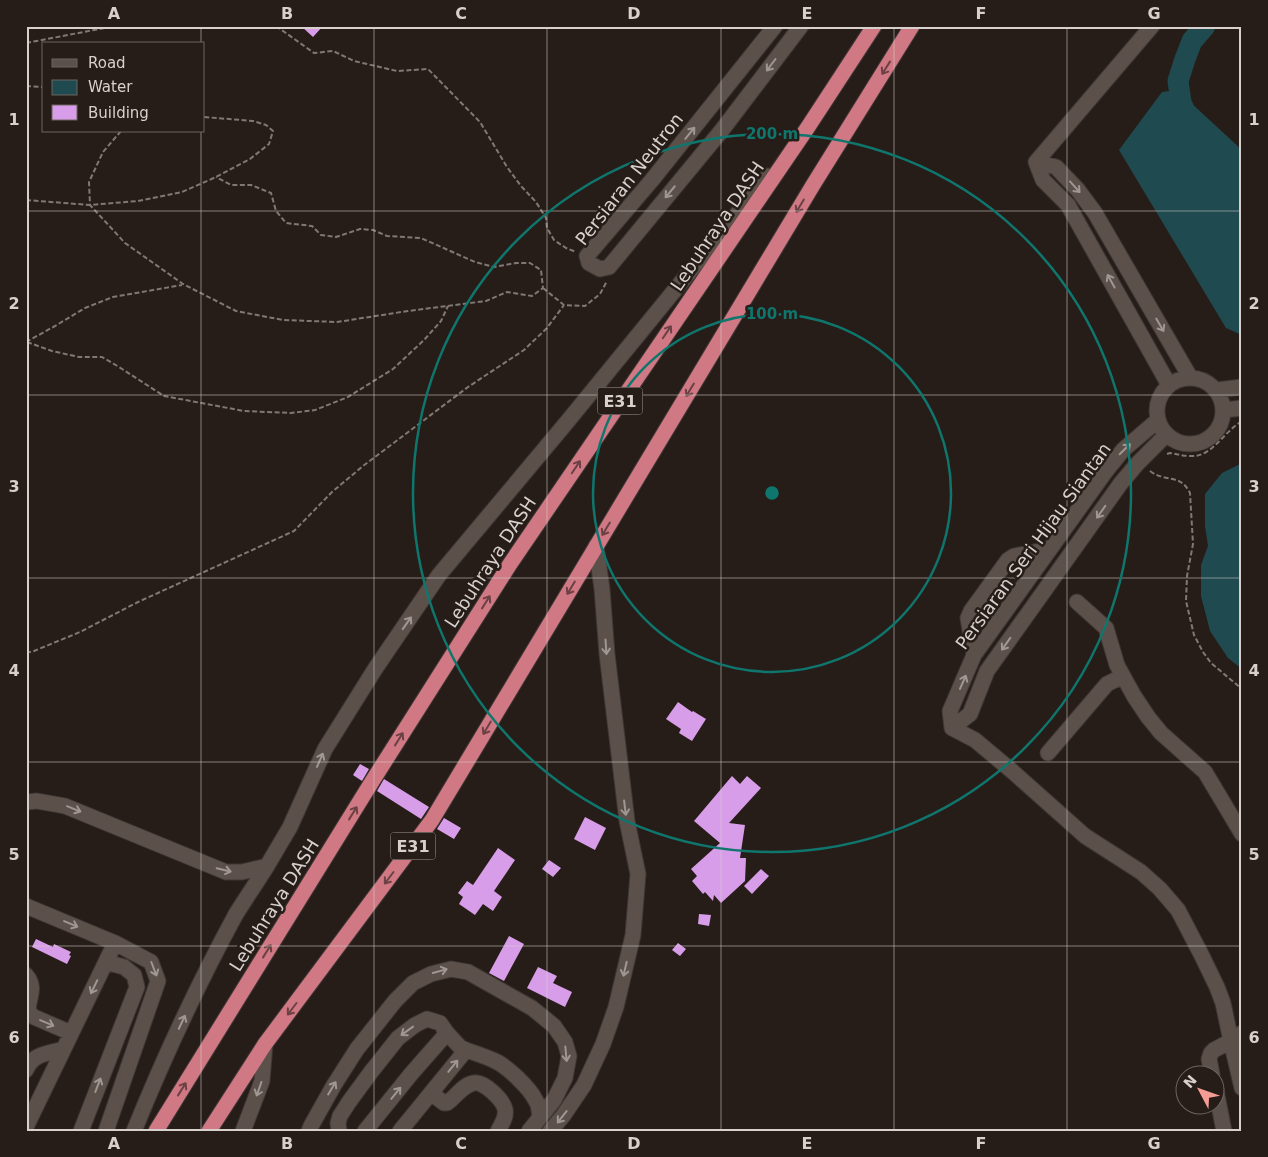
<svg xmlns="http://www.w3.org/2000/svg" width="1268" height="1157" viewBox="0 0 1268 1157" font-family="'DejaVu Sans',sans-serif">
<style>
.water{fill:#1e4a50}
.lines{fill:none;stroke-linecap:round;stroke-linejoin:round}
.river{stroke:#1e4a50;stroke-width:21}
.building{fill:#d89de9}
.minor-casing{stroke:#3f3734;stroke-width:17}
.highway-casing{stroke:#3f3734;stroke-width:17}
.path{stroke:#807874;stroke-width:2;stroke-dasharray:5 2.5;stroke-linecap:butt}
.minor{stroke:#5c504b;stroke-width:15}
.highway{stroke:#d07884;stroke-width:15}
.oneway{stroke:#a09692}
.oneway2{stroke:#6b4143}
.grid{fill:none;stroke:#d7d0cd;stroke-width:1;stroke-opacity:0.55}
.ring{fill:none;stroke:#0f766e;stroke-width:2.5}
.labels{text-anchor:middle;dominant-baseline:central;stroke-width:5;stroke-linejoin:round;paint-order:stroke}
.shield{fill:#271d18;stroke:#a29a97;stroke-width:1}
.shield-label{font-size:16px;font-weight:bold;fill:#d7d0cd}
.street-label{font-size:18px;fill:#d7d0cd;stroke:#271d18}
.centre{fill:#0f766e;stroke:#271d18;stroke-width:2.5}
.ring-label{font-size:15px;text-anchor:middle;font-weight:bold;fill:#0f766e;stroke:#271d18;stroke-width:5;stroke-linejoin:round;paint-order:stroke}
.neatline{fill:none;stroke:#d7d0cd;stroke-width:2}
.grid-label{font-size:16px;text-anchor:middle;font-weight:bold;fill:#d7d0cd}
</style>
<rect width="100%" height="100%" fill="#271d18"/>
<path class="water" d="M 1177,90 L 1242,150 L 1242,335 L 1226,328 L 1119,150 L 1162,92 Z
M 1242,463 L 1242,669 L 1228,658 L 1210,631 L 1201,596 L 1201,565 L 1208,546 L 1205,526 L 1205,494 L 1222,473 Z"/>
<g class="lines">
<path class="river" d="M 1188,119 L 1181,102 L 1178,81 L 1185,59 L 1192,41 L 1205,26"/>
</g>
<path class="building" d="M 301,26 L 323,26 L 313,37 Z
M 678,702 L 692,712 L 693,711 L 706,719 L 692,741 L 679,733 L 681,729 L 666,719 Z
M 360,764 L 369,769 L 362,781 L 353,775 Z
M 732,776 L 740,784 L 747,776 L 761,788 L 729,823 L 745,825 L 740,858 L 746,858 L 745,881 L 721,903 L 714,895 L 713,901 L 705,892 L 703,894 L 692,881 L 697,876 L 691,869 L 720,843 L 694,821 Z
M 384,779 L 429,807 L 421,819 L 377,791 Z
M 585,817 L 606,828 L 595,850 L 574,839 Z
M 444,818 L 461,828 L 454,839 L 437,829 Z
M 498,848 L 515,860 L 494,891 L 502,897 L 493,911 L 483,904 L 475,915 L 459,904 L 463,897 L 458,893 L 467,881 L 473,885 Z
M 549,860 L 561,868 L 553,877 L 542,869 Z
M 761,869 L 769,876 L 752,894 L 744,886 Z
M 699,914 L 711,915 L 709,926 L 698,924 Z
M 509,936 L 524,944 L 504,981 L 489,973 Z
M 36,939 L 53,947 L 54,944 L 71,952 L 69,955 L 71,956 L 67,964 L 32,947 Z
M 678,943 L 686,949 L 680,956 L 672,950 Z
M 538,967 L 557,976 L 553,983 L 572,992 L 565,1007 L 527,988 Z"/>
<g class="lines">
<defs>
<path id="minor" d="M 775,26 L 652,180 L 587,256 L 589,263 L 600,269 L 609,267 L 722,130 L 801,26
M 1036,162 L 1056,167 L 1078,190 L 1095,213 L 1190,377
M 1036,162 L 1043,180 L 1068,205 L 1169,385
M 1036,162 L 1152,26
M1157 411a33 33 0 1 1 66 0a33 33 0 1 1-66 0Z
M 1217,390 L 1242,387
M 1224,410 L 1242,408
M 1077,602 L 1106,628 L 1117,665 L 1134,696 L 1148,717 L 1161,733 L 1205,772 L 1242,834
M 974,655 L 968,618 L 971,611 L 1008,560 L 1014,556 L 1050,549
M 952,728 L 975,740 L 1012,771 L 1085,836 L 1141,872 L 1160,889 L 1178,910 L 1201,954 L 1217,987 L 1223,1003 L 1231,1041 L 1242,1088
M 952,728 L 950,711 L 974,655 L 1106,471 L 1123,450 L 1158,420
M 952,728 L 970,714 L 987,671 L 1121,483 L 1137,464 L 1166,435
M 1048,753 L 1107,684 L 1123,676
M 26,802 L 37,801 L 65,806 L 226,872 L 242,872 L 267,866 L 290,827 L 325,749 L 375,669 L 439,575 L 567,422 L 768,176
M 26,906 L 115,943 L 151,962 L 158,981 L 106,1131
M 26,975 C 41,992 19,1007 34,1017 L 71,1033
M 26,1070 C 33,1053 48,1054 63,1049
M 1212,1074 L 1209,1059 L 1211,1053 L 1214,1050 L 1231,1041 L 1242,1033
M 1216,1090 L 1224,1131
M 431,1093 L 444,1103 L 447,1103 C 456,1097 462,1085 474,1083 C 484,1081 503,1100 505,1109 C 507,1117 501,1125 498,1131
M 26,1127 L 115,943
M 81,1131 L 137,987 L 134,975 L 124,967 L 106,962
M 134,1131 C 164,1057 198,984 236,914 C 246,898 257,882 267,866
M 243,1131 L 262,1081 L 265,1044
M 309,1131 L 311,1126 L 334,1085 L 357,1049 L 395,1001 L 413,983 L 431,974 L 451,969 L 468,972 L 532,1008 L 554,1026 L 565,1042 L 569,1056 L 565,1078 L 554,1100 L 529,1131
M 339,1131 L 338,1123 L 340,1116 L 349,1102 L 371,1072 L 398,1038 L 415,1025 L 427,1019 L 440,1023 L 447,1033 L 460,1047 L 466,1050
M 365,1131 L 411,1074 L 447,1033
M 400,1131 L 466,1050 C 475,1053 484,1056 493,1060 C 506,1065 530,1088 536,1101 C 539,1105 539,1112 540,1117
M 550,1131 L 563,1116 L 584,1085 L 603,1044 L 616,1007 L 633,935 L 638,874 L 627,821 L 607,654 L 602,589 L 596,546"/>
<path id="highway" d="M 156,1131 L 373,780 L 510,564 L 808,127 L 874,26
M 209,1131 L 265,1044 L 432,820 L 813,185 L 912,26"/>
</defs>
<use href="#minor" class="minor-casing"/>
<use href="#highway" class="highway-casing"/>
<path class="path" d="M 276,26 L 314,53 L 333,51 L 354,61 L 397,71 L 428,69 L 480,122 L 507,167 L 521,186 L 536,202 L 546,218 L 547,228 L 554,240 L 566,248 L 576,252
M 26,43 L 115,26
M 26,86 L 44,87
M 121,131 L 103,152 L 89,182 L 90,205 L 125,243 L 183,284 L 236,311 L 283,320 L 337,322 L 408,311 L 486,301 L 507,292 L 532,296 L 543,288 L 541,270 L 530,263 L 516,263 L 494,267 L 475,262 L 421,238 L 387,236 L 373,230 L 360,229 L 336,237 L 321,235 L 312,226 L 286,223 L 276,211 L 271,193 L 251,185 L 231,185 L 216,177
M 26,200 L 90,205 L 138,201 L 182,192 L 216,177 L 250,159 L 269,144 L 273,131 L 266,125 L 253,121 L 204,117
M 543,288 L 564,305 L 585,306 L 600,294 L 607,281
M 26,342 L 55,326 L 85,308 L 113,297 L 182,285
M 27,342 L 52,351 L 79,357 L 102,357 L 119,367 L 164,396 L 244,411 L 291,413 L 315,410 L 348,397 L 393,369 L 424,340 L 441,321 L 448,306
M 1167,454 L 1170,453 C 1177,454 1183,456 1190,456 C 1212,458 1224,431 1241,422
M 1150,471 C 1166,483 1180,473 1190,493 L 1193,544 L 1187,576 L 1186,601 L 1194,635 L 1203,652 L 1211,663 L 1242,689
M 26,653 L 34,651 L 80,632 L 138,602 L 294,531 L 332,492 L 363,466 L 468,387 L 524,350 L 547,328 L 564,305"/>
<use href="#minor" class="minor"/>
<use href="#highway" class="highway"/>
</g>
<defs><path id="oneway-shaft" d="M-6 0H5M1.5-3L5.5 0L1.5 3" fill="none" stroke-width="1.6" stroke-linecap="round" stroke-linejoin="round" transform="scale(1.25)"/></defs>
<g class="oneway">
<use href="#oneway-shaft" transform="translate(771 65) rotate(127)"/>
<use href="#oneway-shaft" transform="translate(690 133) rotate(-51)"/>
<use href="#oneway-shaft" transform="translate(1075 187) rotate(48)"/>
<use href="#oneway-shaft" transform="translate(670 192) rotate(130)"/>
<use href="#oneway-shaft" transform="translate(1111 281) rotate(-119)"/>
<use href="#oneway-shaft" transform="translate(1160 325) rotate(60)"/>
<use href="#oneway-shaft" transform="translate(1125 449) rotate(-45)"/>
<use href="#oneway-shaft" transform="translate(1101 512) rotate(125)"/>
<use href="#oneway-shaft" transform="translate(407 623) rotate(-55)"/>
<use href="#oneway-shaft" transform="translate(1006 644) rotate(125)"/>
<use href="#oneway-shaft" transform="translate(606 647) rotate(86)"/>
<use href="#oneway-shaft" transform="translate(963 682) rotate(-66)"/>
<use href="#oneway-shaft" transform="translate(320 760) rotate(-66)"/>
<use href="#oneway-shaft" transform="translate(625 808) rotate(83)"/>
<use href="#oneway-shaft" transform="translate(74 809) rotate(22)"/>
<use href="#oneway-shaft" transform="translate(224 870) rotate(13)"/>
<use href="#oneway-shaft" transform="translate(71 924) rotate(23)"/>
<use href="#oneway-shaft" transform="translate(154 969) rotate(69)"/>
<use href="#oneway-shaft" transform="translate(625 969) rotate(103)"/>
<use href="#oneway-shaft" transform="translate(440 971) rotate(-15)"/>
<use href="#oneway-shaft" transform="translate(94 987) rotate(116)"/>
<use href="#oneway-shaft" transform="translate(182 1022) rotate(-65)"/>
<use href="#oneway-shaft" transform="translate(47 1023) rotate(23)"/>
<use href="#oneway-shaft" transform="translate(407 1031) rotate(144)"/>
<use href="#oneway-shaft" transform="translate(566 1054) rotate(85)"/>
<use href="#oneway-shaft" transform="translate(453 1066) rotate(-51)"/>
<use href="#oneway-shaft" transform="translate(98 1085) rotate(-69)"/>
<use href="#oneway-shaft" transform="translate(332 1088) rotate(-59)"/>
<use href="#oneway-shaft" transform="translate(259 1089) rotate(109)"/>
<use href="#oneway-shaft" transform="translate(396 1093) rotate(-51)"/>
<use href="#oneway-shaft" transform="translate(562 1117) rotate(128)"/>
</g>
<g class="oneway2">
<use href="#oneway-shaft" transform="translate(886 68) rotate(122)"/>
<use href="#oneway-shaft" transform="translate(800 206) rotate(121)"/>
<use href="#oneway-shaft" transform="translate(667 332) rotate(-56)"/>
<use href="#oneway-shaft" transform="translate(690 390) rotate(121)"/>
<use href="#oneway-shaft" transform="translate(576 467) rotate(-56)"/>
<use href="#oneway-shaft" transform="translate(606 529) rotate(121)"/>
<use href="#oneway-shaft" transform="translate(571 588) rotate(121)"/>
<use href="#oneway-shaft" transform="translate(486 602) rotate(-58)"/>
<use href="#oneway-shaft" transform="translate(487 728) rotate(121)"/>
<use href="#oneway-shaft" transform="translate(399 739) rotate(-58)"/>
<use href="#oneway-shaft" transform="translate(353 813) rotate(-58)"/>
<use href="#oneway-shaft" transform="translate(389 878) rotate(127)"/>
<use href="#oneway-shaft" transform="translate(267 951) rotate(-58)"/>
<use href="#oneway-shaft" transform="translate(292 1009) rotate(127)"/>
<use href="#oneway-shaft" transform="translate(182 1089) rotate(-58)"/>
</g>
<path class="grid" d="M 201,26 L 201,44M 374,26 L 374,1131M 547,26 L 547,1131M 721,26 L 721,1131M 894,26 L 894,1131M 1067,26 L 1067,1131M 201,131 L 201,1131M 26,211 L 1242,211M 26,395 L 1242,395M 26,578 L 1242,578M 26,762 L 1242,762M 26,946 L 1242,946"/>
<g class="ring">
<circle cx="772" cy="493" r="179"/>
<circle cx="772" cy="493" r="359"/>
</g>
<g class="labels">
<g class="shield">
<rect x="597.5" y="387.5" width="45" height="27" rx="4"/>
<rect x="390.5" y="832.5" width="45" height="27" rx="4"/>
</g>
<g class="shield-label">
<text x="620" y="401">E31</text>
<text x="413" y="846">E31</text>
</g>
<g class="street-label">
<text transform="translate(629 179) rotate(-52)">Persiaran Neutron</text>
<text transform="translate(717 226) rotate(-56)">Lebuhraya DASH</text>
<text transform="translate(1033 546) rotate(-54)">Persiaran Seri Hijau Siantan</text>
<text transform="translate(490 562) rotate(-57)">Lebuhraya DASH</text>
<text transform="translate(274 905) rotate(-58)">Lebuhraya DASH</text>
</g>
</g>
<circle cx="772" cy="493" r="8" class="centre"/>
<g class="ring-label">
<text x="772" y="139">200 m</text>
<text x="772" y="319">100 m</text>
</g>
<rect width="1268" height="1157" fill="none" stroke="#271d18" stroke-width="55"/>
<rect x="42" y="42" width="162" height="90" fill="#271d18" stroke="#6d6560"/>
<rect x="52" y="59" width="25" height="8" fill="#5c504b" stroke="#6d6560"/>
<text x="88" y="68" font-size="15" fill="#d7d0cd">Road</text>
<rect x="52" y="80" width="25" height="15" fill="#1e4a50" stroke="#6d6560"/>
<text x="88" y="92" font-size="15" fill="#d7d0cd">Water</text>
<rect x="52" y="105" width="25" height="15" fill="#d89de9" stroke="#6d6560"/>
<text x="88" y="118" font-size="15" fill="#d7d0cd">Building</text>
<g transform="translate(1200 1090) rotate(311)"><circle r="24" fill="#271d18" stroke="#6d6560"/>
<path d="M0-4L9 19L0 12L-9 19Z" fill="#f59c94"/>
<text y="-8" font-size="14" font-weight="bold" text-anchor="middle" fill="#d7d0cd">N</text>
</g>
<rect x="28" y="28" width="1212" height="1102" class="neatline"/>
<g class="grid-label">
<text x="114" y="19">A</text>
<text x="287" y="19">B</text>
<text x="461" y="19">C</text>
<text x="634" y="19">D</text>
<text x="807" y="19">E</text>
<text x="981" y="19">F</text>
<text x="1154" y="19">G</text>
<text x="14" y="125">1</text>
<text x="1254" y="125">1</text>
<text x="14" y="309">2</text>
<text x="1254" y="309">2</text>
<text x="14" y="492">3</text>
<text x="1254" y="492">3</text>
<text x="14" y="676">4</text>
<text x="1254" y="676">4</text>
<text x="14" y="860">5</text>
<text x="1254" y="860">5</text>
<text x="14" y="1043">6</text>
<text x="1254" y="1043">6</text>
<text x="114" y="1149">A</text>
<text x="287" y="1149">B</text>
<text x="461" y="1149">C</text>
<text x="634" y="1149">D</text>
<text x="807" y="1149">E</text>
<text x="981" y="1149">F</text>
<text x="1154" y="1149">G</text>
</g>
</svg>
